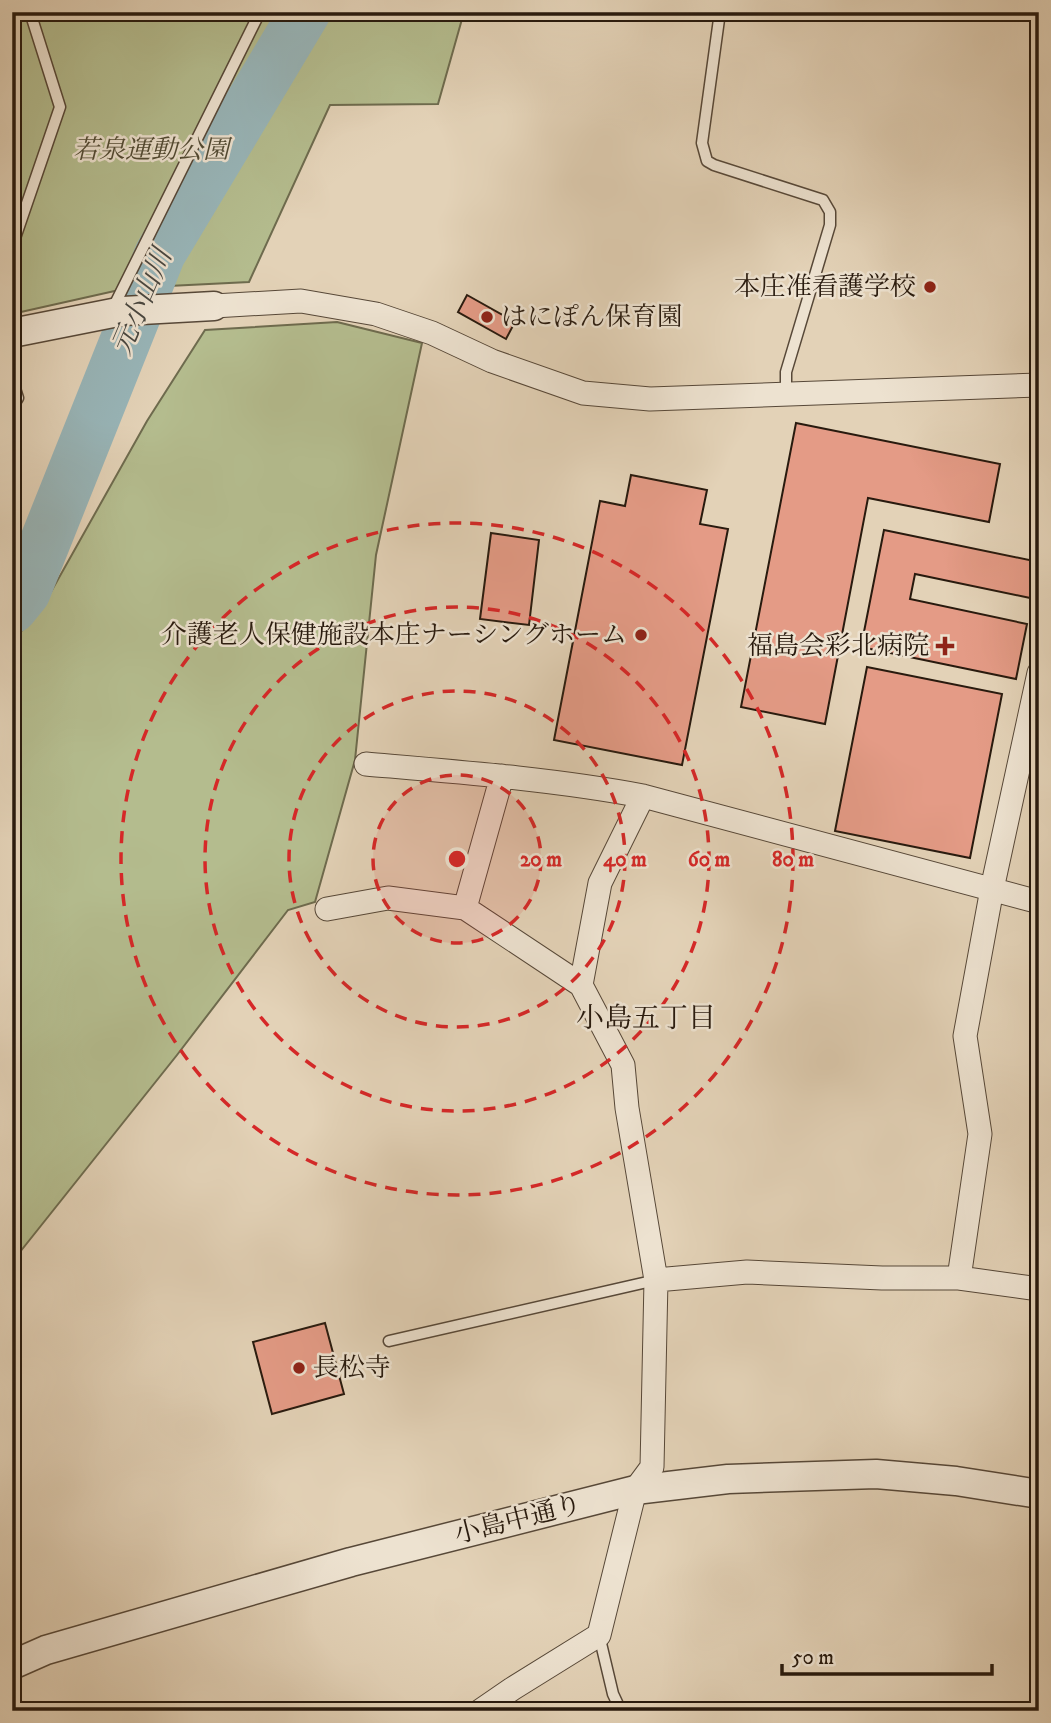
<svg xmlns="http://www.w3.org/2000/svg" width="1051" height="1723" viewBox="0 0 1051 1723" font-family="'IM FELL DW Pica','Noto Serif JP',serif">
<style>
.green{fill:#b4bc8e;stroke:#6e6b4e;stroke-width:2}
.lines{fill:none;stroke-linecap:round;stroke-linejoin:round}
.river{stroke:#98b5b8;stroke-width:51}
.building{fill:#e49b86;stroke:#281a0e;stroke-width:2}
.service-casing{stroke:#574838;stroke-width:13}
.minor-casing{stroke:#574838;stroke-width:25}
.tertiary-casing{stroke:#574838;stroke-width:31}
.service{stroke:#ede2d0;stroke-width:10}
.minor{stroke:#ede2d0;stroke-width:23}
.tertiary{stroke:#ede2d0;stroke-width:28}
.ring{fill:none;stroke:#d62828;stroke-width:3.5;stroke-dasharray:12 9}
.poi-dot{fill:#8f2418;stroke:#ede2d0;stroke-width:2.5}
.labels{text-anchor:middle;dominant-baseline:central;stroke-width:5;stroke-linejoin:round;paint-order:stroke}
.park-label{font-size:26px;font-style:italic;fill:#524b34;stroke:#ede2d0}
.poi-label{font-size:26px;fill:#281a0e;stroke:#ede2d0;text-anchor:end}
.street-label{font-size:26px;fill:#281a0e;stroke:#ede2d0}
.water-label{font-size:28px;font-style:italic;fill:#4a4841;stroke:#ede2d0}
.neighbourhood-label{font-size:28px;fill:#281a0e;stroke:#ede2d0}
.centre{fill:#d62828;stroke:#ede2d0;stroke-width:3.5}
.ring-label{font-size:21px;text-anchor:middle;font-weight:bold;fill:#d62828;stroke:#ede2d0;stroke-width:5;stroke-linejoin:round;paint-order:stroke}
</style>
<rect width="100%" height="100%" fill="#e3d2b7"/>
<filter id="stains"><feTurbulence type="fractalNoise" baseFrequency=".00286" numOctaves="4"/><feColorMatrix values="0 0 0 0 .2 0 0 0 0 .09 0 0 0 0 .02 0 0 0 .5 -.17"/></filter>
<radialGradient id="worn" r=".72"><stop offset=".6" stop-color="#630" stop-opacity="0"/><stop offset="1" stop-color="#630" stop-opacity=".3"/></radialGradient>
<path class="green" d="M 12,12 L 464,12 L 438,104 L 330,105 L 249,282 L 128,288 L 12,314 Z
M 337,322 L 422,343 L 376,555 L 355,760 L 315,902 L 288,910 L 177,1055 L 12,1262 L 12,643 L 47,599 L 147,421 L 205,330 Z"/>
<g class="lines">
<path class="river" d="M 12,608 L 25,592 L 160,254 L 305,12"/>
</g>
<path class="building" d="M 467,295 L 515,322 L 506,339 L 458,312 Z
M 796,423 L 1000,464 L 989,522 L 868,498 L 825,724 L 741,707 Z
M 631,475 L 707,490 L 700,524 L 728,529 L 682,765 L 554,740 L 600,501 L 625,506 Z
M 884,530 L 1039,562 L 1039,578 L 1035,599 L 915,574 L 910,599 L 1027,624 L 1016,679 L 861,647 Z
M 491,533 L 539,540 L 529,625 L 480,619 Z
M 867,667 L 1002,694 L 970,858 L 835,831 Z
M 325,1323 L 344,1394 L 272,1414 L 253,1342 Z"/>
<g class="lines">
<defs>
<path id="service" d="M 720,12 L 702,143 L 707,161 L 714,165 L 823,200 L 830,212 L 830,225 L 786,372 L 786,393
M 12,247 L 60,107 L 30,12
M 112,310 L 260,12
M 12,379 L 18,398 L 12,408
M 389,1341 L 656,1280
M 599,1635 L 613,1694 L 621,1711"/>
<path id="minor" d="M 214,306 L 301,301 L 376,314 L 432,333 L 492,361 L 583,393 L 650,399 L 1039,385
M 366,764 C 459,772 552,779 643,796 L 1039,902
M 465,908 L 502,776
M 327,909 L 388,898 L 465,908 L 581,985 L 623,1065 L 627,1108 L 656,1280 L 652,1467 L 635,1490 L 599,1635 L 512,1689 L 480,1711
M 581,985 L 600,883 L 643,796
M 959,1278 L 980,1134 L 965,1036 L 992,889 L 1039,673
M 656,1280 L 747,1272 L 882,1278 L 959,1278 L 1039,1289"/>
<path id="tertiary" d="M 12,333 L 123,311 L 214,306
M 12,1665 L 46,1650 L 351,1562 L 635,1490 L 728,1479 L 876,1474 L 956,1481 L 1039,1494"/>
</defs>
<use href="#service" class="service-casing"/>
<use href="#minor" class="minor-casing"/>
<use href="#tertiary" class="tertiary-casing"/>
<use href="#service" class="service"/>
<use href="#minor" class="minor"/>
<use href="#tertiary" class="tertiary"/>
</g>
<circle cx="457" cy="859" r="84" fill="#d62828" fill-opacity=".12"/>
<g class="ring">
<circle cx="457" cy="859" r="84"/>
<circle cx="457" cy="859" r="168"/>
<circle cx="457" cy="859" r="252"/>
<circle cx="457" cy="859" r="336"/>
</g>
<g class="poi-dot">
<circle cx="930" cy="287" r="7"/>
<circle cx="487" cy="317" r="7"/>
<circle cx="641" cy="635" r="7"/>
<path d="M941.5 635.5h7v7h7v7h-7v7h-7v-7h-7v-7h7z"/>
<circle cx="299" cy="1368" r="7"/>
</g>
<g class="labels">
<g class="park-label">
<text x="151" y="150">若泉運動公園</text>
</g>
<g class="poi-label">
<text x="916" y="287">本庄准看護学校</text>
<text x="501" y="317" text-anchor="start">はにぽん保育園</text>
<text x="627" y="635">介護老人保健施設本庄ナーシングホーム</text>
<text x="929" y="646">福島会彩北病院</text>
<text x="313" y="1368" text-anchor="start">長松寺</text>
</g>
<g class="street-label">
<text transform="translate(518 1520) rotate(-14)">小島中通り</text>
</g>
<g class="water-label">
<text transform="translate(142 302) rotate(-67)">元小山川</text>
</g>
<g class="neighbourhood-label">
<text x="646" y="1018">小島五丁目</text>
</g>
</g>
<circle cx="457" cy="859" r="10" class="centre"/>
<g class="ring-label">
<text x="541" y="866">20 m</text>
<text x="625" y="866">40 m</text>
<text x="709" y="866">60 m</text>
<text x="793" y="866">80 m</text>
</g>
<rect width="1051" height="1723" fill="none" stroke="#e3d2b7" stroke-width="42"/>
<rect x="14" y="14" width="1023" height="1695" fill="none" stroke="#281a0e" stroke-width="3.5"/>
<rect x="21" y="21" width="1009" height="1681" fill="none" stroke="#281a0e" stroke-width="2"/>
<path d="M782 1664v10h210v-10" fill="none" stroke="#281a0e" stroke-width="3.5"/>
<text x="792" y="1664" font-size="21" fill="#281a0e" stroke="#ede2d0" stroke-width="5" paint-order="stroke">50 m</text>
<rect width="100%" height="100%" filter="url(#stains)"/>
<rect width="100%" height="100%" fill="url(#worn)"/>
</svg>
